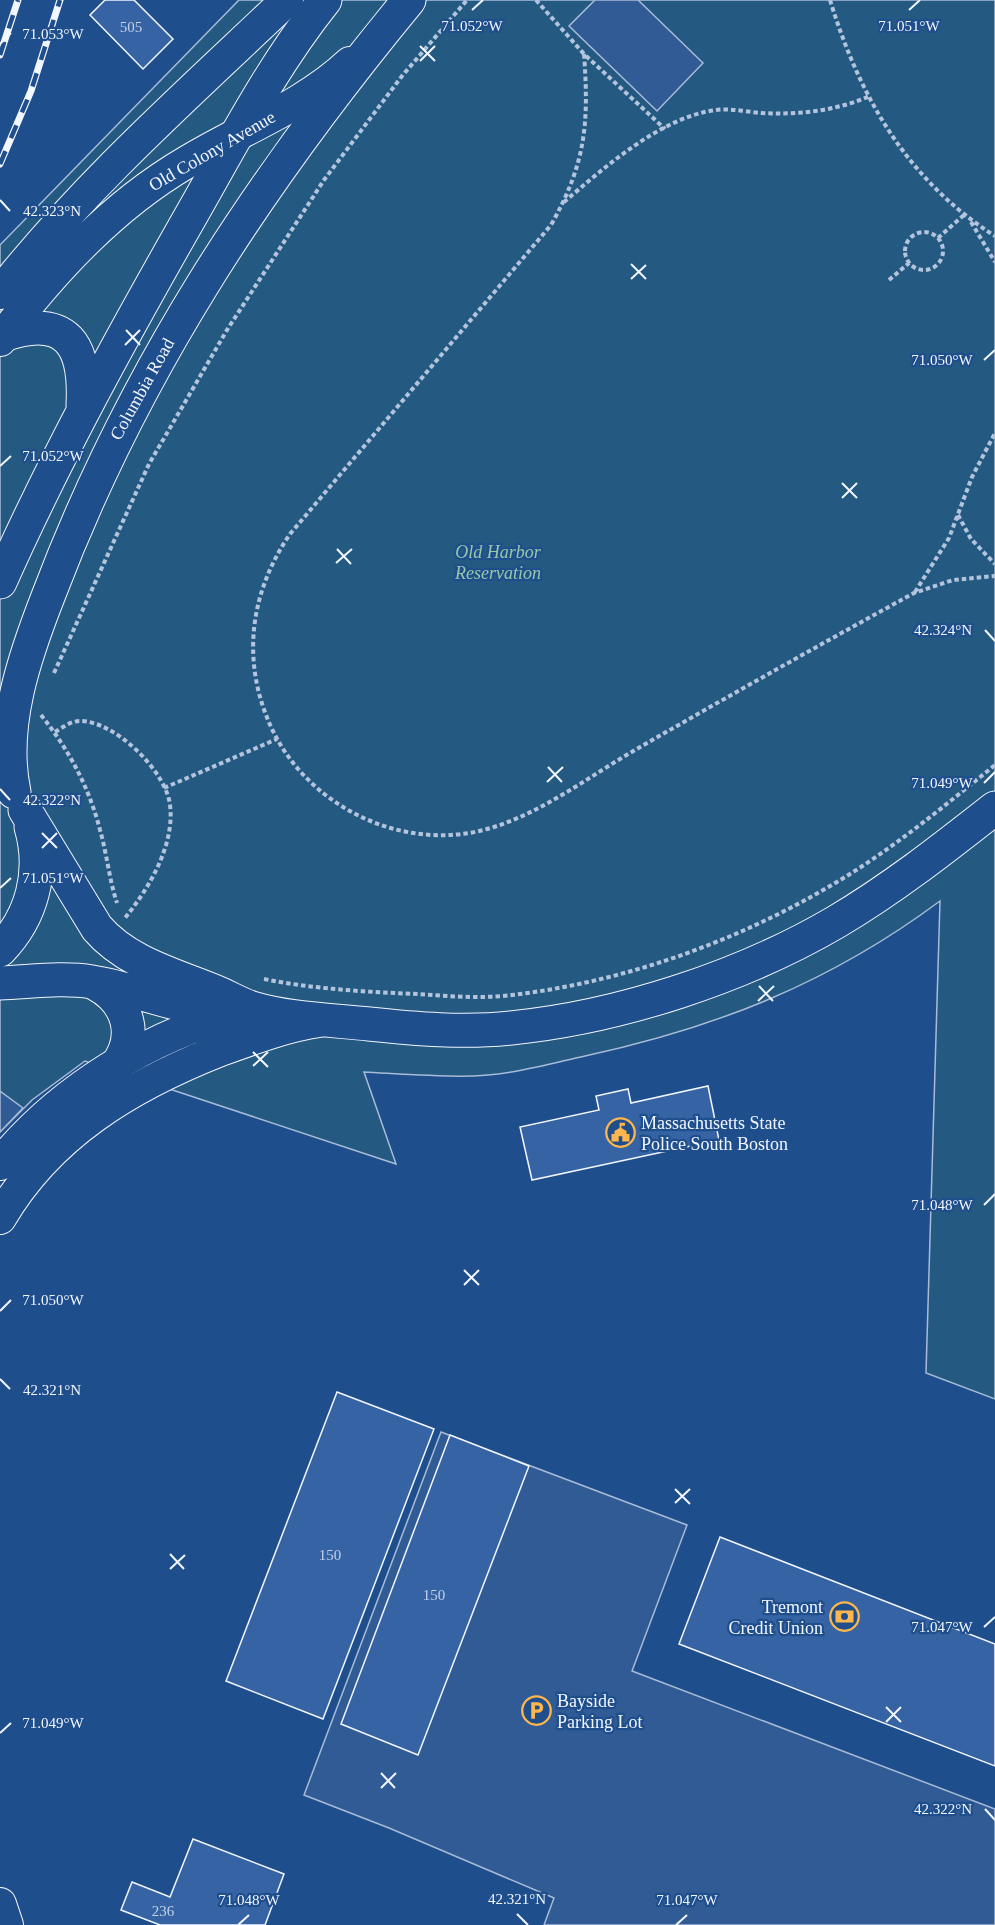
<svg xmlns="http://www.w3.org/2000/svg" width="995" height="1925" viewBox="0 0 995 1925" font-family="Georgia,serif">
<style>
.green{fill:#245a82;stroke:#a8bbd7;stroke-width:1.5}
.parking{fill:#305b95;stroke:#a8bbd7;stroke-width:1.5}
.building{fill:#3563a3;stroke:#f2f6ff;stroke-width:1.5}
.lines{fill:none;stroke-linecap:round;stroke-linejoin:round}
.secondary-casing{stroke:#f2f6ff;stroke-width:34}
.primary-casing{stroke:#f2f6ff;stroke-width:35}
.path{stroke:#b3c4dc;stroke-width:4;stroke-dasharray:4.5 3;stroke-linecap:butt}
.secondary{stroke:#1f4e8c;stroke-width:32}
.primary{stroke:#1f4e8c;stroke-width:33}
.rail-casing{stroke:#f2f6ff;stroke-width:7}
.rail{stroke:#1f4e8c;stroke-width:4.5;stroke-dasharray:14;stroke-linecap:butt}
.ticks{fill:none;stroke:#f2f6ff;stroke-width:2}
.labels{text-anchor:middle;dominant-baseline:central;stroke-width:4.5;stroke-linejoin:round;paint-order:stroke}
.number-label{font-size:15px;fill:#c3d1e8}
.street-label{font-size:18px;fill:#f2f6ff;stroke:#1f4e8c}
.park-label{font-size:18px;font-style:italic;fill:#97c8a6;stroke:#1f4e8c}
.poi-label{font-size:18px;fill:#f2f6ff;stroke:#1f4e8c;text-anchor:start}
.ticks-label{font-size:15px;text-anchor:middle;fill:#f2f6ff;stroke:#1f4e8c;stroke-width:4.5;stroke-linejoin:round;paint-order:stroke}
</style>
<rect width="100%" height="100%" fill="#1f4e8c"/>
<path class="green" d="M 239,0 L 995,0 L 995,1399 L 926,1373 L 940,901 C 831,982 719,1027 585,1056 C 549,1064 511,1075 473,1076 C 437,1077 401,1074 364,1072 L 396,1164 L 85,1061 L 32,1100 L 0,1132 L 0,245 Z"/>
<path class="parking" d="M 595,0 L 638,0 L 703,63 L 657,111 L 569,26 Z
M 0,1091 L 23,1108 L 0,1132 Z
M 441,1432 L 687,1525 L 632,1671 L 995,1809 L 995,1925 L 544,1925 L 554,1898 L 389,1828 L 304,1795 Z"/>
<path class="building" d="M 105,0 L 134,0 L 173,39 L 143,69 L 90,15 Z
M 708,1086 L 719,1140 L 532,1180 L 520,1127 L 599,1110 L 596,1096 L 628,1089 L 631,1103 Z
M 337,1392 L 434,1429 L 323,1719 L 226,1681 Z
M 450,1435 L 529,1466 L 418,1755 L 341,1724 Z
M 720,1537 L 995,1644 L 995,1766 L 679,1644 Z
M 193,1839 L 284,1874 L 265,1925 L 160,1925 L 121,1910 L 132,1882 L 170,1897 Z"/>
<g class="lines">
<defs>
<path id="secondary" d="M 0,293 C 84,186 188,94 287,0
M 0,340 C 52,271 112,206 187,162 C 241,129 303,107 350,63
M 0,1164 C 60,1090 149,1036 241,1011
M 0,1218 C 49,1134 130,1086 218,1051 C 251,1039 285,1026 319,1021
M 0,1904 L 7,1925"/>
<path id="primary" d="M 3,335 C 68,313 86,346 83,405
M 0,582 C 57,454 124,333 193,212 C 234,140 273,65 325,0
M 14,792 C 0,726 25,655 49,594 C 133,372 259,182 409,0
M 25,810 L 97,928 C 127,963 175,975 216,992 C 228,997 240,1004 252,1008 C 289,1019 331,1020 369,1024 C 416,1029 464,1033 511,1028 C 620,1017 742,977 836,922 C 892,889 944,848 995,808
M 0,950 C 32,917 44,872 31,827
M 0,983 C 30,982 62,977 92,982 C 143,990 186,1014 239,1009
M 96,984 C 128,1001 139,1036 116,1066"/>
</defs>
<use href="#secondary" class="secondary-casing"/>
<use href="#primary" class="primary-casing"/>
<path class="path" d="M 536,0 L 584,54 L 665,129
M 830,0 C 860,98 908,181 995,236
M 584,54 C 589,123 586,163 551,225 L 290,534 C 249,594 241,663 272,729 C 306,801 389,846 469,833 C 529,823 583,780 635,750 C 727,697 821,644 914,593 L 953,580 L 995,576
M 564,202 C 605,167 661,117 716,110 C 731,108 747,112 762,113 C 799,115 835,111 870,96
M 971,222 L 995,262
M905 251a19 19 0 1 1 38 0a19 19 0 1 1-38 0Z
M 938,238 L 964,215
M 889,280 L 909,263
M 958,515 L 971,539 L 995,564
M 915,592 L 949,538 L 972,477 L 995,433
M 54,673 L 149,464 L 227,330 L 324,180 L 402,76 L 467,0
M 41,715 C 69,750 89,787 100,830 C 107,854 109,879 117,903
M 55,732 C 63,727 71,721 80,721 C 115,721 166,771 170,805 C 175,845 149,888 125,918
M 164,788 L 277,739
M 264,979 C 314,989 366,992 417,994 C 448,996 480,999 512,995 C 631,981 749,937 850,874 C 901,842 948,803 995,765"/>
<use href="#secondary" class="secondary"/>
<use href="#primary" class="primary"/>
<defs>
<path id="rail" d="M 0,55 L 18,0
M 0,164 L 31,91 L 60,0"/>
</defs>
<use href="#rail" class="rail-casing"/>
<use href="#rail" class="rail"/>
</g>
<path class="ticks" d="M 472,10 L 483,0M 909,10 L 920,0M 0,44 L 11,33M 420,46 L 435,61M 420,61 L 435,46M 0,200 L 10,211M 631,264 L 646,279M 631,279 L 646,265M 126,330 L 140,345M 125,345 L 140,330M 984,360 L 995,350M 0,466 L 11,456M 842,483 L 857,498M 842,498 L 857,483M 337,549 L 351,564M 336,563 L 352,549M 985,630 L 995,641M 548,767 L 562,782M 547,782 L 563,767M 984,783 L 995,772M 0,789 L 10,800M 42,833 L 57,848M 42,848 L 57,833M 0,888 L 11,878M 759,986 L 773,1001M 758,1001 L 774,986M 253,1052 L 268,1067M 253,1066 L 268,1052M 984,1205 L 995,1194M 464,1270 L 479,1285M 464,1285 L 479,1270M 0,1311 L 11,1300M 0,1379 L 10,1389M 675,1489 L 690,1504M 675,1503 L 690,1489M 170,1554 L 184,1569M 170,1569 L 185,1555M 984,1627 L 995,1617M 886,1707 L 901,1722M 886,1722 L 901,1707M 0,1733 L 11,1723M 381,1773 L 395,1788M 381,1788 L 396,1773M 985,1809 L 995,1820M 517,1914 L 528,1925M 238,1925 L 249,1915M 676,1925 L 687,1915"/>
<defs>
<symbol id="civic-ring" viewBox="-11 -11 22 22"><circle r="9.5" fill="#1f4e8c" stroke="#ffb74d" stroke-width="1.5"/><path d="M-.6-6.5H3V-4.5H.6V-3L4-1V1h2V6H-6V1h2V-1L-.6-3ZM-1.2 2.5V6h2.4V2.5Z" fill="#ffb74d"/></symbol>
<symbol id="bank-ring" viewBox="-11 -11 22 22"><circle r="9.5" fill="#1f4e8c" stroke="#ffb74d" stroke-width="1.5"/><path d="M-6-4H6V4H-6ZM0-2.3a2.3 2.3 0 1 0 0 4.6a2.3 2.3 0 1 0 0-4.6Z" fill="#ffb74d"/></symbol>
<symbol id="parking-ring" viewBox="-11 -11 22 22"><circle r="9.5" fill="#1f4e8c" stroke="#ffb74d" stroke-width="1.5"/><path d="M-3.5-5.5H1a3.5 3.5 0 0 1 0 7H-1V5.5H-3.5ZM-1-3.4V-.6H.8a1.4 1.4 0 0 0 0-2.8Z" fill="#ffb74d"/></symbol>
</defs>
<g fill-rule="evenodd">
<use href="#civic-ring" x="604" y="1116" width="33" height="33"/>
<use href="#bank-ring" x="828" y="1600" width="33" height="33"/>
<use href="#parking-ring" x="520" y="1694" width="33" height="33"/>
</g>
<g class="labels">
<g class="number-label">
<text x="131" y="27">505</text>
<text x="330" y="1555">150</text>
<text x="434" y="1595">150</text>
<text x="163" y="1911">236</text>
</g>
<g class="street-label">
<text transform="translate(212 151) rotate(-30)">Old Colony Avenue</text>
<text transform="translate(142 389) rotate(-61)">Columbia Road</text>
</g>
<g class="park-label">
<text x="498" y="552">Old Harbor<tspan x="498" dy="21">Reservation</tspan></text>
</g>
<g class="poi-label">
<text x="641" y="1123">Massachusetts State<tspan x="641" dy="21">Police South Boston</tspan></text>
<text x="823" y="1607" text-anchor="end">Tremont<tspan x="823" dy="21">Credit Union</tspan></text>
<text x="557" y="1701">Bayside<tspan x="557" dy="21">Parking Lot</tspan></text>
</g>
</g>
<g class="ticks-label">
<text x="472" y="31">71.052°W</text>
<text x="909" y="31">71.051°W</text>
<text x="53" y="39">71.053°W</text>
<text x="52" y="216">42.323°N</text>
<text x="942" y="365">71.050°W</text>
<text x="53" y="461">71.052°W</text>
<text x="943" y="635">42.324°N</text>
<text x="942" y="788">71.049°W</text>
<text x="52" y="805">42.322°N</text>
<text x="53" y="883">71.051°W</text>
<text x="942" y="1210">71.048°W</text>
<text x="53" y="1305">71.050°W</text>
<text x="52" y="1395">42.321°N</text>
<text x="942" y="1632">71.047°W</text>
<text x="53" y="1728">71.049°W</text>
<text x="943" y="1814">42.322°N</text>
<text x="517" y="1904">42.321°N</text>
<text x="249" y="1905">71.048°W</text>
<text x="687" y="1905">71.047°W</text>
</g>
</svg>
